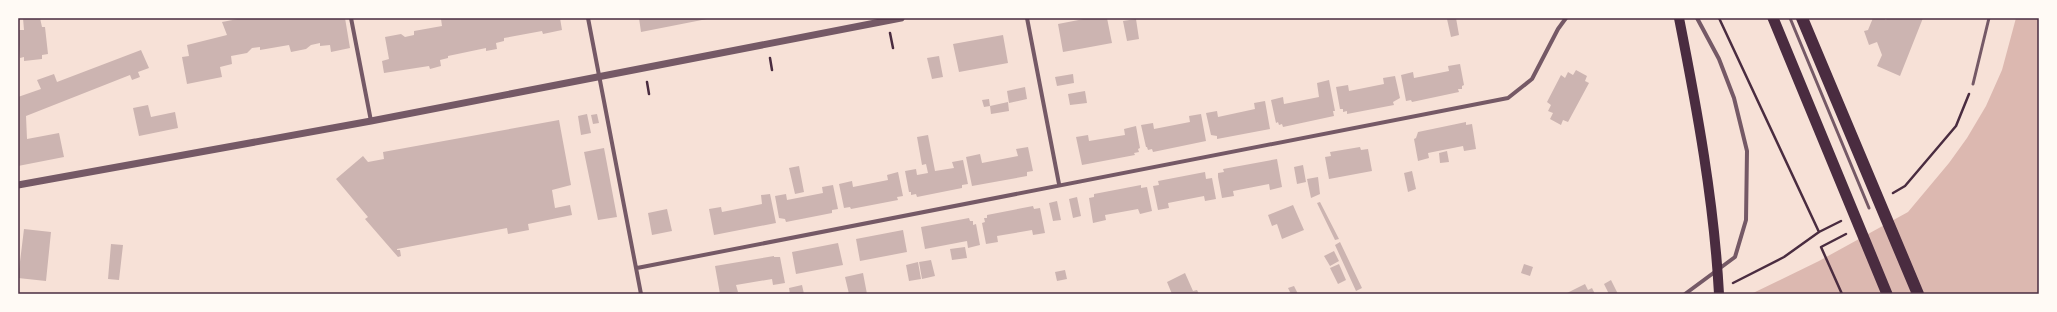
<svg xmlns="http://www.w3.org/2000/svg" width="2057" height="312" viewBox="0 0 2057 312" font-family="'PT Sans',sans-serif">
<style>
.water{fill:#dcb8b0}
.building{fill:#ccb4b1}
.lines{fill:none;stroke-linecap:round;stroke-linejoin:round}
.path{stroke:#4a2c40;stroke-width:2.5}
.service{stroke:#755966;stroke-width:3}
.minor{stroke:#755966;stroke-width:4}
.tertiary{stroke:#755966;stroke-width:7}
.primary{stroke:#4a2c40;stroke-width:10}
.trunk{stroke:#4a2c40;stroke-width:11}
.motorway{stroke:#4a2c40;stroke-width:12}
.neatline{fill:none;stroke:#4a2c40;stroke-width:1.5}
</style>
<rect width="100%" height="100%" fill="#f7e1d7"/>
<path class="water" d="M 2016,18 L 2039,18 L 2039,294 L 1751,294 L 1819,261 L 1908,212 L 1949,163 L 1967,138 L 1986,106 L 2002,70 Z"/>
<path class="building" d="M 23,18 L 40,18 L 42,27 L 45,27 L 48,54 L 42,55 L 42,59 L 24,61 L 24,57 L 20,58 L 18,30 L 24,30 Z
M 243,18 L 345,18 L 350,48 L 331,52 L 330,45 L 320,46 L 320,43 L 311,45 L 306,49 L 291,52 L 289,45 L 260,50 L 260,47 L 252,48 L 247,53 L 231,56 L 232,64 L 220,67 L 222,77 L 187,84 L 182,57 L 189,56 L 187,45 L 227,35 L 222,22 Z
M 445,18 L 560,18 L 562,30 L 543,34 L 542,31 L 504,38 L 504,41 L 496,43 L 497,49 L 486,51 L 486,48 L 448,56 L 448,58 L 440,60 L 441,66 L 430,69 L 429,66 L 384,73 L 382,61 L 389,59 L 385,37 L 401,34 L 405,37 L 414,35 L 414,31 L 442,26 L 441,19 Z
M 639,18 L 707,18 L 707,19 L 641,32 Z
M 1089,18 L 1107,18 L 1112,43 L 1063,52 L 1058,24 Z
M 1453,18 L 1456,18 L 1459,35 L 1451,37 L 1447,19 Z
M 1873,18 L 1885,18 L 1885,20 L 1890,18 L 1923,18 L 1900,76 L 1877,66 L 1882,55 L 1877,42 L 1869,45 L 1864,31 L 1868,30 Z
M 1136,19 L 1139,39 L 1127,41 L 1123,21 Z
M 1003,35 L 1008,63 L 959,72 L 953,44 Z
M 141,50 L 149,68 L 138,72 L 140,77 L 132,80 L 130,75 L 26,116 L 27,139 L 59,133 L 64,157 L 18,166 L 18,97 L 41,89 L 37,80 L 54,74 L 57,82 Z
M 939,56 L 943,77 L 932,79 L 927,58 Z
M 1460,64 L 1464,85 L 1462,86 L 1462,89 L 1458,89 L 1459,92 L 1412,102 L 1411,100 L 1406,101 L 1401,75 L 1413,72 L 1414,78 L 1449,71 L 1448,66 Z
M 1576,70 L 1587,76 L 1585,81 L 1589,83 L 1568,122 L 1563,120 L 1561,125 L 1550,119 L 1553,113 L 1548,111 L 1551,105 L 1547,102 L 1561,75 L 1565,78 L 1568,72 L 1573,75 Z
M 1073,74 L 1074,83 L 1057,86 L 1055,77 Z
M 1395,76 L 1400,98 L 1393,102 L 1394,105 L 1347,114 L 1347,111 L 1343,112 L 1343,109 L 1340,109 L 1336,87 L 1348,85 L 1349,91 L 1384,84 L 1383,78 Z
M 1329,80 L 1335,111 L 1333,111 L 1334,116 L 1283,127 L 1282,124 L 1279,125 L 1278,122 L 1276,123 L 1271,100 L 1283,97 L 1284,104 L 1319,97 L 1317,83 Z
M 1025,87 L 1027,99 L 1009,103 L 1007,91 Z
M 1085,91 L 1087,103 L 1070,105 L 1068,94 Z
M 989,99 L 990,106 L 1008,102 L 1009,111 L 991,114 L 990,106 L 984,107 L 982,100 Z
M 1265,101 L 1270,129 L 1217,139 L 1217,136 L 1211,135 L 1206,113 L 1217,111 L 1218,117 L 1255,109 L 1254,103 Z
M 148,105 L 151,117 L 175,112 L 178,128 L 139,136 L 133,108 Z
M 587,114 L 591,133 L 581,135 L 578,116 Z
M 597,114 L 599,123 L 593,124 L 591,115 Z
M 1201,114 L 1206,141 L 1153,152 L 1152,149 L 1148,150 L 1147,147 L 1146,147 L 1141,125 L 1153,123 L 1154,129 L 1190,122 L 1189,116 Z
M 559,120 L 571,185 L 552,190 L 555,208 L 570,205 L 572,215 L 528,224 L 529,230 L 508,234 L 507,228 L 397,249 L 397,250 L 400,250 L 401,256 L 398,257 L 365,219 L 368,217 L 336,179 L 363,156 L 368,162 L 384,159 L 383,152 Z
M 1466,122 L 1466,125 L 1472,124 L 1476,149 L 1464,151 L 1463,146 L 1428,153 L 1429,158 L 1418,161 L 1414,139 L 1416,138 L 1418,132 Z
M 1136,126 L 1140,148 L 1138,149 L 1139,152 L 1134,153 L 1135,155 L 1082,165 L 1076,137 L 1088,135 L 1089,141 L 1125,135 L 1124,129 Z
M 928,135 L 935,171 L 954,168 L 952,162 L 963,160 L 968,184 L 962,185 L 962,188 L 917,197 L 916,194 L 911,195 L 911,192 L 909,192 L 905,171 L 916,169 L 917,175 L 928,173 L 926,164 L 922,165 L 917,137 Z
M 1028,147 L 1033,171 L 1027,172 L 1027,176 L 972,186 L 966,157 L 980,154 L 982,163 L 1018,156 L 1016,149 Z
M 1360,147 L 1361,150 L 1368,149 L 1372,171 L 1329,179 L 1325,157 L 1331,156 L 1330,152 Z
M 604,148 L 617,217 L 598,220 L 584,152 Z
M 1447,151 L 1449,162 L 1440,163 L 1439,153 Z
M 1277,159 L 1282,187 L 1270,190 L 1269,184 L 1233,191 L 1234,196 L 1222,198 L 1218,177 L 1218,173 L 1224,172 L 1223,169 Z
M 1303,165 L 1306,182 L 1297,184 L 1294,167 Z
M 799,166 L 804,192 L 795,194 L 789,168 Z
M 1412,171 L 1416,189 L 1408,192 L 1404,173 Z
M 898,172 L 903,196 L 897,197 L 898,200 L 851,209 L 850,207 L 844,208 L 839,184 L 852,181 L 853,187 L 888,180 L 887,175 Z
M 1205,172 L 1206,179 L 1212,178 L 1216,199 L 1205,201 L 1204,196 L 1168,203 L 1169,208 L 1158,210 L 1153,186 L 1159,185 L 1158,181 Z
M 1318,177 L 1320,194 L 1311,198 L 1307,179 Z
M 833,185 L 838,209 L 832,210 L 832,213 L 786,222 L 785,219 L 779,218 L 775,196 L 786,194 L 787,200 L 823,193 L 822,187 Z
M 1141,185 L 1141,188 L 1147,187 L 1152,211 L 1140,214 L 1138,209 L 1105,215 L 1106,220 L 1093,223 L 1089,198 L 1094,197 L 1094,194 Z
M 770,194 L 776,223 L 714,235 L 709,209 L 721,207 L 722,212 L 762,204 L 761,195 Z
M 1077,197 L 1081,216 L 1073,218 L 1069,199 Z
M 1057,201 L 1061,220 L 1053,221 L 1049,203 Z
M 1320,202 L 1339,239 L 1335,240 L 1317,203 Z
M 1293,205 L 1304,230 L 1282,239 L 1277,224 L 1272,226 L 1268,215 Z
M 1033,206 L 1034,209 L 1040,208 L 1045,233 L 1033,235 L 1032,230 L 997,236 L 998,242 L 986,244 L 982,223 L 985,222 L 984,218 L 987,218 L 987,215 Z
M 667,209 L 672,231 L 652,235 L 648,213 Z
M 969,218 L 970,221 L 973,221 L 973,225 L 976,224 L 980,245 L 968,248 L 967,241 L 925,249 L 921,227 Z
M 24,229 L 51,232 L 46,281 L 18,278 Z
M 903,230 L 907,252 L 860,261 L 856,239 Z
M 1340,242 L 1362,288 L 1356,291 L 1335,245 Z
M 838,243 L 843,265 L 796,274 L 792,252 Z
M 111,244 L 123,245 L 119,280 L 108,279 Z
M 965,247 L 967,258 L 952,260 L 950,249 Z
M 1334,251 L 1339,261 L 1330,266 L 1324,256 Z
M 774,256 L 774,257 L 780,257 L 785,283 L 773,285 L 772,279 L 736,285 L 738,292 L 720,294 L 715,266 Z
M 931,260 L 935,276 L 922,279 L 919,262 Z
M 918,262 L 921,279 L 909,281 L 906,265 Z
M 1339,264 L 1346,280 L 1338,284 L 1330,268 Z
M 1524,264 L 1533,267 L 1530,276 L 1521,273 Z
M 1065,270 L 1067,279 L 1057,281 L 1055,272 Z
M 863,273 L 867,294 L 849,294 L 845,277 Z
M 1185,273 L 1193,291 L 1197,290 L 1199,294 L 1191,293 L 1172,294 L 1167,282 Z
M 1611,280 L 1618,294 L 1609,294 L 1604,284 Z
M 1585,284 L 1588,290 L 1592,288 L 1595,294 L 1565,294 Z
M 802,285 L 804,294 L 790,294 L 789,288 Z
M 1294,286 L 1298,294 L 1291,294 L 1288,288 Z"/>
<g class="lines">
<path class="path" d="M 1719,18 L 1819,232
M 890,33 L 893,48
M 770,58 L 772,70
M 647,82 L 649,94
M 1893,193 L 1905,186 L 1956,126 L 1969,94
M 1733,283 L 1784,257 L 1819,232 L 1841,221
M 1842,294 L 1821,247 L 1846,234"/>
<path class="service" d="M 1790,18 L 1869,208
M 1973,84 L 1989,18"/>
<path class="minor" d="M 351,18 L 371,121
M 588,18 L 641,294
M 1027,18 L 1059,184
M 637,268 L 1508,98 L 1532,79 L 1558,29 L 1566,18
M 1685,294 L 1735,257 L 1746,220 L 1747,151 L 1734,98 L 1719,59 L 1697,18"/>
<path class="tertiary" d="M 18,185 L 371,121 L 901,18"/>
<path class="primary" d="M 1679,18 C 1697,109 1714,201 1719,294"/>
<path class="trunk" d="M 1773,18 L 1887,294"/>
<path class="motorway" d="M 1802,18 L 1918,294"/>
</g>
<rect width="2057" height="312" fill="none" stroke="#fffaf5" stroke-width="38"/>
<rect x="19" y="19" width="2019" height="274" class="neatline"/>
</svg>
